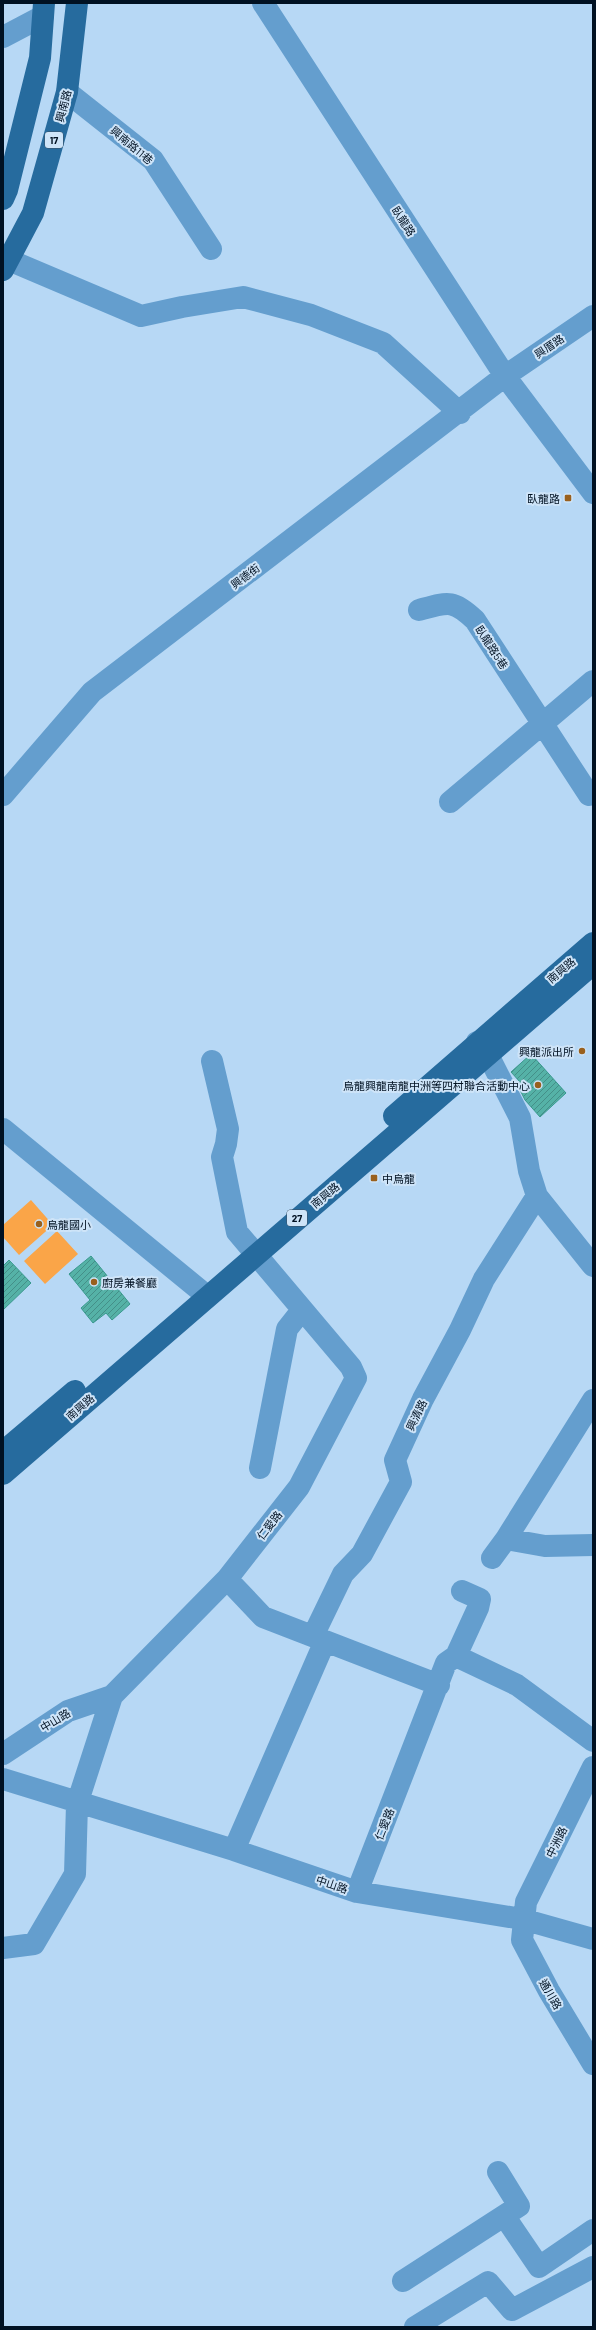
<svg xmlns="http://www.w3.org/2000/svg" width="596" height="2330" viewBox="0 0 596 2330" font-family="Barlow,'Noto Sans TC',sans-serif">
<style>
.garden{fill:#faa548}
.building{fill:url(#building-hatch);stroke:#39998e}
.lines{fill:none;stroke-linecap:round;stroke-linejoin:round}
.minor{stroke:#649ece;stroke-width:22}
.major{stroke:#266b9e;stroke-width:22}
.poi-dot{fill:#99601d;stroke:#cee4f8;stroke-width:1.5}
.labels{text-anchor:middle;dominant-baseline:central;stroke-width:4;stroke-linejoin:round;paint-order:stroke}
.shield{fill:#cee4f8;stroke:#3e5062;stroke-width:1}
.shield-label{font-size:10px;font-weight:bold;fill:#012}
.street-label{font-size:11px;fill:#012;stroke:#cee4f8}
.poi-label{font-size:11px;fill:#012;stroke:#cee4f8;text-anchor:end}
</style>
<defs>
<pattern id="building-hatch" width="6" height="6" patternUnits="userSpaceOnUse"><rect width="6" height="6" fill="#55b2a7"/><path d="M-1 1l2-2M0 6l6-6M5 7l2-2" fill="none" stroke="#448f88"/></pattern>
</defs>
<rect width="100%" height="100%" fill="#b7d8f5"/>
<path class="garden" d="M 31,1200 L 53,1225 L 19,1255 L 3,1237 L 3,1225 Z
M 57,1231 L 78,1254 L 45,1284 L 24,1261 Z"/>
<path class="building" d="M 531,1054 L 566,1093 L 540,1117 L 525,1100 L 517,1084 L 520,1082 L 511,1072 Z
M 91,1256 L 130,1304 L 112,1320 L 106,1313 L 93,1323 L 81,1308 L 90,1300 L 69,1274 Z
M 9,1260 L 31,1283 L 3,1310 L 3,1266 Z"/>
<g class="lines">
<path class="minor" d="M 263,3 L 505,376 L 593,493
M 3,37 L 43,16
M 67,92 L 153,160 L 211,249
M 9,260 L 141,316 L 182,307 L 243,297 L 311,315 L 383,343 L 460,413
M 419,610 C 448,602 453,599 475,620 L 589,795
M 3,795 L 92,692 L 505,376 L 593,316
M 450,802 L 593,681
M 477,1042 L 488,1055 L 520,1118 L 529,1171 L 537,1196 L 593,1266
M 3,1129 L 207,1296
M 260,1468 L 287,1329 L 302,1310
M 506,1539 L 593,1400
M 492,1558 L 506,1539 L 545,1546 L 593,1545
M 227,1579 L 263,1617 L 439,1685
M 313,1636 L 343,1574 L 362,1554 L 401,1482 L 395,1460 L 423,1399 L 460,1330 L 484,1279 L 537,1196
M 456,1656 L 517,1685 L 593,1741
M 3,1754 L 68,1711 L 112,1696
M 593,1767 L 526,1902 L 522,1940 L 549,1991 L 593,2064
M 3,1779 L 234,1850 L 357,1892 L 522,1919 L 593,1939
M 234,1850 L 325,1641
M 357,1892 L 446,1663 L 456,1656 L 478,1608 L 480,1599 L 462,1591
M 3,1948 L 34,1944 L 75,1874 L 77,1804 L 112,1696 L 227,1579 L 299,1487 L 356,1378 L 351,1367 L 237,1232 L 222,1157 L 226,1144 L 228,1129 L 212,1061
M 505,2217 L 539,2267 L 593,2230
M 403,2281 L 519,2206 L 498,2172
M 415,2327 L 488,2282 L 512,2310 L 593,2267"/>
<path class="major" d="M 3,199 L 7,190 L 40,58 L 44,3
M 3,270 L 33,213 L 67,92 L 77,3
M 394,1116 L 593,943
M 3,1452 L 75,1391
M 3,1474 L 593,964"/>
</g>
<g class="poi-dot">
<rect x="564" y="494" width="8" height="8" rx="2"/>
<circle cx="582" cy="1051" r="4"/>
<circle cx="538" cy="1085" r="4"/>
<rect x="370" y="1174" width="8" height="8" rx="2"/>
<circle cx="39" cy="1224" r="4"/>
<circle cx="94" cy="1282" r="4"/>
</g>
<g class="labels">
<g class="shield">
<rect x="45" y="132" width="18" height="16" rx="3"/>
<rect x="287" y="1210" width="20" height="16" rx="3"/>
</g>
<g class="shield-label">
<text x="54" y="140">17</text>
<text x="297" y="1218">27</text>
</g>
<g class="street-label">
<text transform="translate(63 106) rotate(-76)">興南路</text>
<text transform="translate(132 145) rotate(40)">興南路11巷</text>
<text transform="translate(404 221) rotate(57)">臥龍路</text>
<text transform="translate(549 346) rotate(-34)">興厝路</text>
<text transform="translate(245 576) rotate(-37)">興德街</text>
<text transform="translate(492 647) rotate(57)">臥龍路5巷</text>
<text transform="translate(561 970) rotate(-40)">南興路</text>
<text transform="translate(325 1195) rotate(-40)">南興路</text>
<text transform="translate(80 1407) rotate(-41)">南興路</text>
<text transform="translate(416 1415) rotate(-65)">興清路</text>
<text transform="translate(269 1525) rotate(-52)">仁愛路</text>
<text transform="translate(55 1720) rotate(-31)">中山路</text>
<text transform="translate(384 1824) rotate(-68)">仁愛路</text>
<text transform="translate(556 1842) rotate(-64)">中洲路</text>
<text transform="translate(332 1884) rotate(19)">中山路</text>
<text transform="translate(551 1994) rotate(60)">通川路</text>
</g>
<g class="poi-label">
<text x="560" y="498">臥龍路</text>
<text x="574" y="1051">興龍派出所</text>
<text x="530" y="1085">烏龍興龍南龍中洲等四村聯合活動中心</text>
<text x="382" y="1178" text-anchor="start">中烏龍</text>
<text x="47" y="1224" text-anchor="start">烏龍國小</text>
<text x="102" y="1282" text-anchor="start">廚房兼餐廳</text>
</g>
</g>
<rect width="596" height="2330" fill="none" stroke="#001122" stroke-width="8"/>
</svg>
